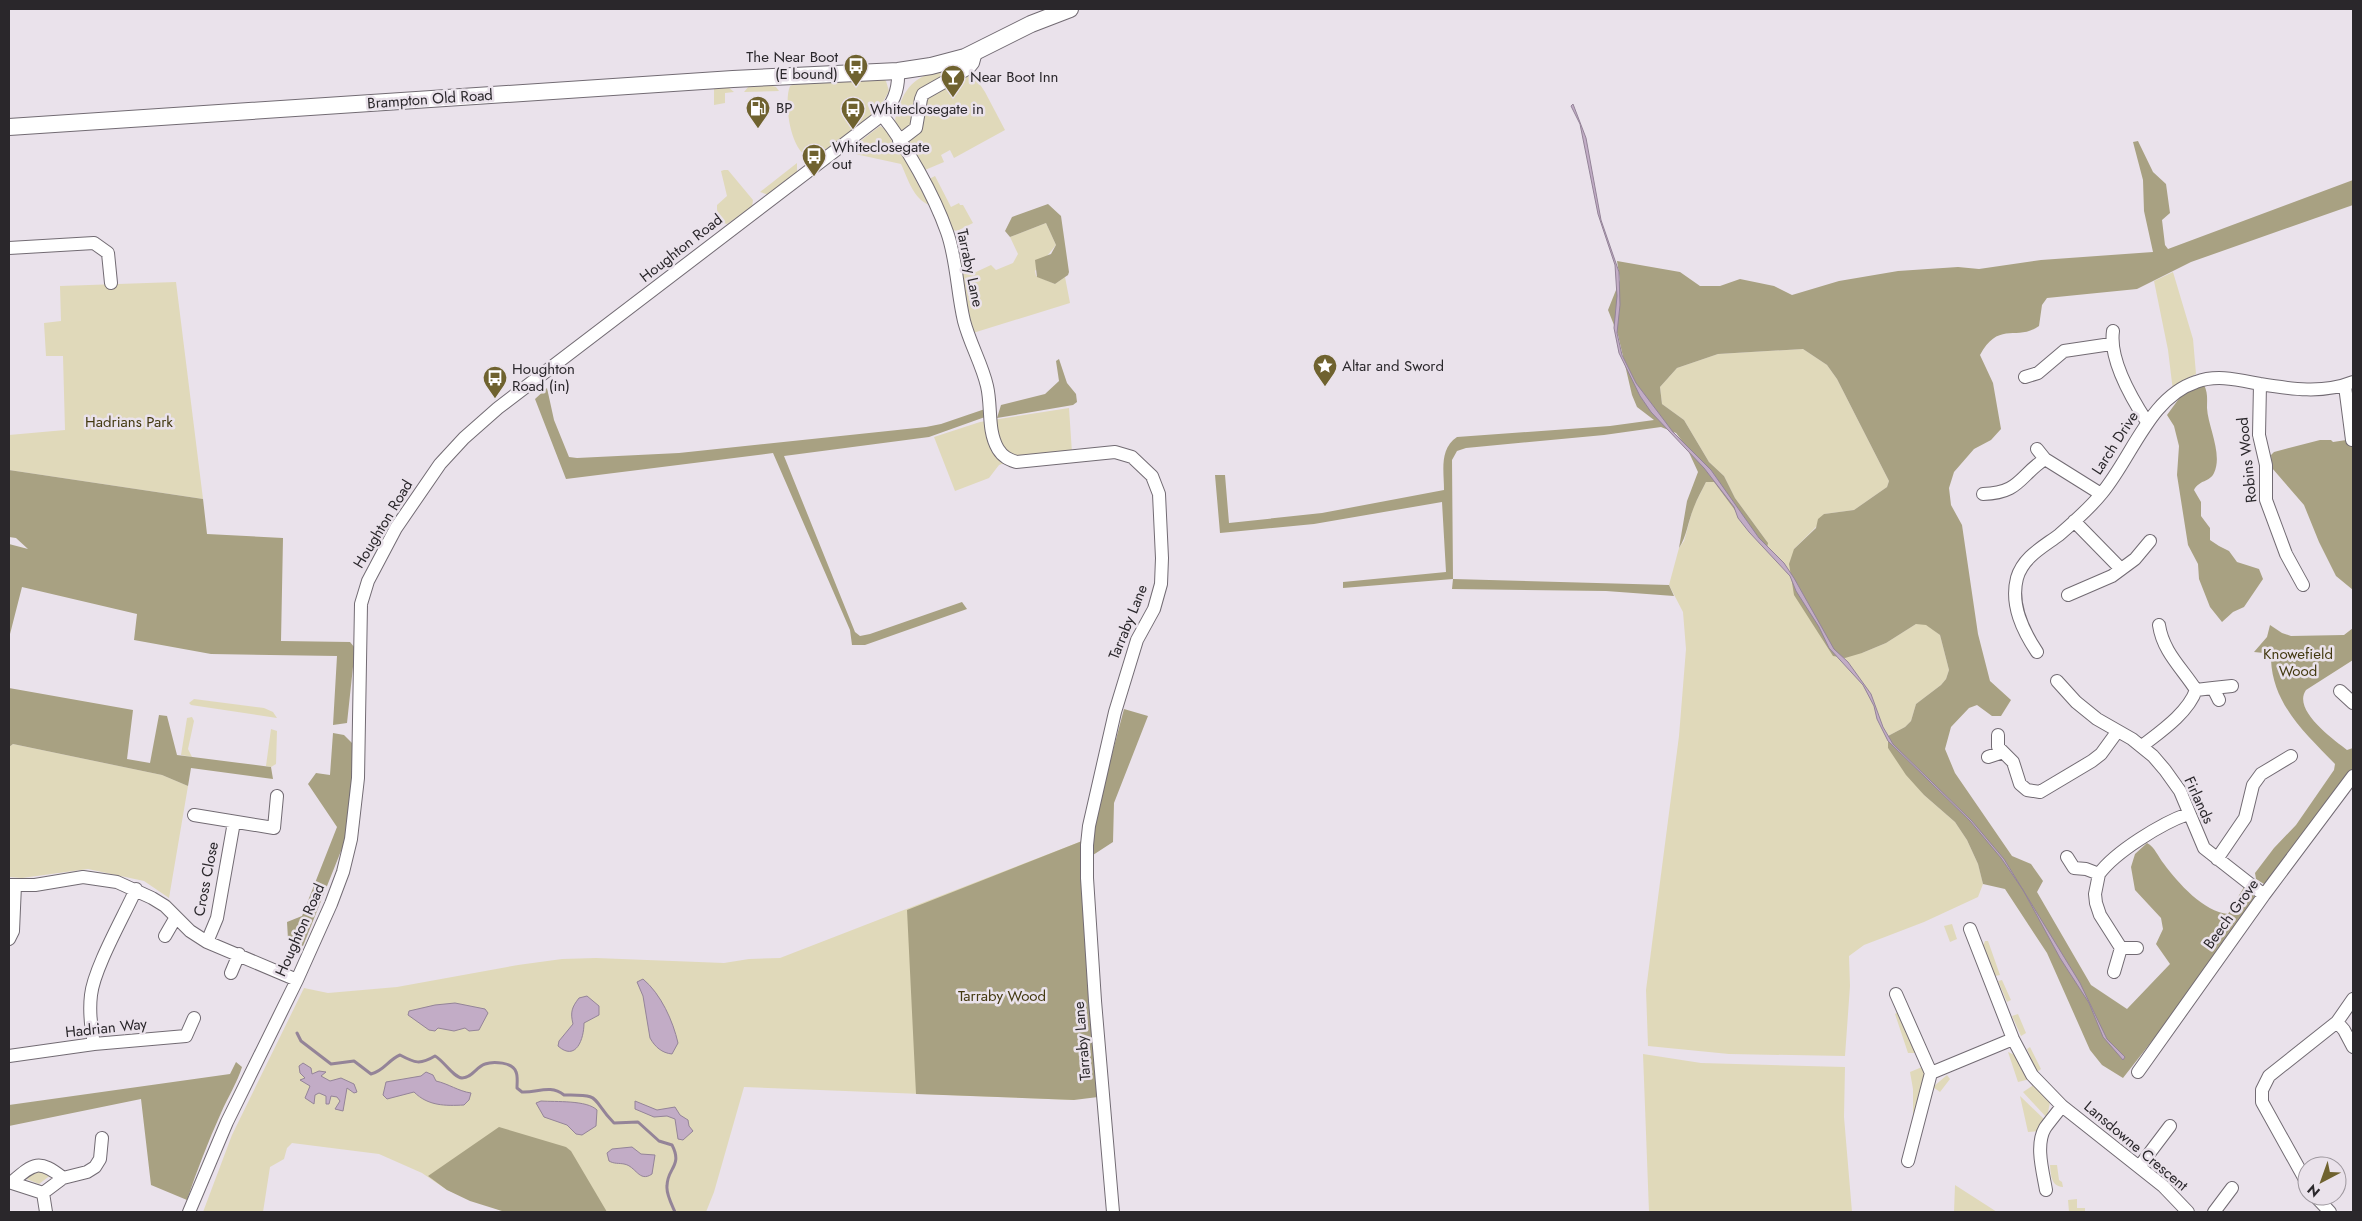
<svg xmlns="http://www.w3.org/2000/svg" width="2362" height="1221" viewBox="0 0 2362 1221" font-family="Jost,sans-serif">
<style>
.green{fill:#e0d9ba}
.forest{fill:#a8a182}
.water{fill:#c2acc6;stroke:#948498}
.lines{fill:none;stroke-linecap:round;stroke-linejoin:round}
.stream{stroke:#948498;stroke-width:3}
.minor-casing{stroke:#726b73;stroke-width:14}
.major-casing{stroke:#726b73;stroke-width:18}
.minor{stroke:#fff;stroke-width:12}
.major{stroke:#fff;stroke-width:16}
.labels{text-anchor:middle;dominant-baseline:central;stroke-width:5;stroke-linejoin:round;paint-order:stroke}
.poi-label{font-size:15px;fill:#2a272b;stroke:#eae2eb;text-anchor:start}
.street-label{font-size:15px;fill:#2a272b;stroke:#eae2eb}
.park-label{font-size:15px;fill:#433910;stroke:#eae2eb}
</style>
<rect width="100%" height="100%" fill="#eae2eb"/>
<path class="green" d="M 955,67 L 971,71 L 985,92 L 1005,130 L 954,158 L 950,150 L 941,155 L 944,162 L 925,170 L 895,123 C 895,116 897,111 900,104 C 911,75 928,74 955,67 Z
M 883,78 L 886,81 L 889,91 L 878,111 L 817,158 C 791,163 783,102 790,86 L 796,83 L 851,81 Z
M 769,85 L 776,87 L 779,91 L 744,92 L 749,86 Z
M 714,87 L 728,87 L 734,92 L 725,93 L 725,103 L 714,105 Z
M 880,126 L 885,129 L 905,159 L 929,205 C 913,198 908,179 901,164 L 846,152 Z
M 797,163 L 797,173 L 769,195 L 760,192 Z
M 724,170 L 728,170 L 753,200 L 752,207 L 727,224 C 717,222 717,214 717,205 L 727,196 L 721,171 Z
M 935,176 L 951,207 L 959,203 L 960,205 L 963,205 L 973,223 L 957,231 L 952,230 L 929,179 Z
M 1046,223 L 1056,245 L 1035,271 L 1036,276 L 1055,284 L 1065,277 L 1070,303 L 973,333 L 958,255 L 966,255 L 964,261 L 968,260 L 974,265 L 974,271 L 976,272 L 991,265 L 996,270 L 1013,263 L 1018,254 L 1010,237 Z
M 2173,272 L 2193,339 L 2196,374 L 2186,379 L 2173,391 L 2168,350 L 2154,281 Z
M 176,282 L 203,499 L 9,470 L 9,435 L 65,430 L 63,356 L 46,356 L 44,323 L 61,321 L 60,286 Z
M 1803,349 L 1827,365 L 1837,379 L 1889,481 L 1887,487 L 1854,510 L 1824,514 L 1816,527 L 1794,549 L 1862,653 L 1886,643 L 1916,624 L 1926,624 L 1940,635 L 1949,670 L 1946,679 L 1941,685 L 1916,704 L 1911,721 L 1905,727 L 1888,736 L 1888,748 L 1924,795 L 1955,822 L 1967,840 L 1978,864 L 1983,884 L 1978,897 L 1924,922 L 1864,945 L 1849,956 L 1850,986 L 1845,1056 L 1729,1054 L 1648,1046 L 1646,990 L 1679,736 L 1686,649 L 1683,612 L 1669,585 L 1679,548 L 1684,541 L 1693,508 L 1706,482 L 1714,482 L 1732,505 L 1768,543 L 1735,498 L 1724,476 L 1709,462 L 1684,420 L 1662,404 L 1660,387 L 1677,368 L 1718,354 Z
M 1069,408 L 1072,453 L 1013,460 L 999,465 L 989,478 L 955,491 L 934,437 L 980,422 Z
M 194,699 L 264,708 L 273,712 L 277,718 L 191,705 L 189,703 Z
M 192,717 L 194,721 L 188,749 L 192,757 L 181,755 L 187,718 Z
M 271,729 L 277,731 L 276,764 L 271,767 L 266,766 Z
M 13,744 L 162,775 L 188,786 L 169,898 L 144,881 L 88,869 L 22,878 L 9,877 L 9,747 Z
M 1082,841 L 1074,1100 L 744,1087 L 714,1192 L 706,1212 L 502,1211 L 447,1190 L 422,1173 L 379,1154 L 292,1143 L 287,1148 L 284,1159 L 270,1167 L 263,1212 L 203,1212 L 232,1135 L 304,988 L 328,993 L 397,987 L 518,965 L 562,959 L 596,958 L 724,963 L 749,959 L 780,958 Z
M 1952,924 L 1957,939 L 1950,942 L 1944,926 Z
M 1985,941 L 1988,941 L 2000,975 L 1995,976 L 1983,946 Z
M 2002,980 L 2011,1000 L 2007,1002 L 1998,981 Z
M 1898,1012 L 1916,1053 L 1908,1053 L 1895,1014 Z
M 2018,1014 L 2026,1033 L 2021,1036 L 2012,1016 Z
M 2030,1047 L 2041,1069 L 2037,1072 L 2027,1049 Z
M 2008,1052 L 2017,1056 L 2030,1079 L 2018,1082 Z
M 1643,1054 L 1701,1063 L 1845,1067 L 1844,1117 L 1852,1212 L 1649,1212 Z
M 1922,1067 L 1927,1073 L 1917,1117 L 1913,1117 L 1913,1089 L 1910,1072 Z
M 1947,1075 L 1950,1079 L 1940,1092 L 1933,1087 Z
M 2035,1084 L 2050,1102 L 2047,1118 L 2023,1092 Z
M 2020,1096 L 2045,1120 L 2039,1131 L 2028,1132 Z
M 2050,1165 L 2057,1165 L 2059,1180 L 2062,1182 L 2063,1187 C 2051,1186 2051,1176 2050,1165 Z
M 37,1169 L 52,1174 L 39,1184 L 24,1178 Z
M 1955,1185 L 1997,1212 L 1954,1212 Z
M 2077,1199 L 2077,1208 L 2085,1208 L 2085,1212 L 2069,1212 L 2068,1200 Z"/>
<path class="forest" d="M 2138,141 L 2153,172 L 2166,184 L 2170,213 L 2162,220 L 2165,245 L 2168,249 L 2353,180 L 2353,205 L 2191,262 L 2137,289 L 2047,298 L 2042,305 L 2039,326 C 2017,342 1999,320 1980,355 L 1993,383 L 2001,429 L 1991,440 L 1974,449 L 1954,472 L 1949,488 L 1951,505 L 1962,525 L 1978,634 L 1990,681 L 2011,700 L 2001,716 L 1992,716 L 1977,705 L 1969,708 L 1951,727 L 1945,749 L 1955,773 L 2012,856 L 2031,864 L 2043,881 L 2037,892 L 2091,985 L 2127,1009 L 2170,964 L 2156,944 L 2163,929 L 2161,918 L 2135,890 L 2131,867 L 2135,854 L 2147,843 C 2155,847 2158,857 2164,864 C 2178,883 2204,912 2228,914 L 2244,887 L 2259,891 L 2180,1005 L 2123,1078 L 2102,1065 L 2090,1050 L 2047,953 L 2005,889 L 1983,884 L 1978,864 L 1967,840 L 1955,822 L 1924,795 L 1906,775 L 1888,748 L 1888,736 L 1905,727 L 1911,721 L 1916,704 L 1941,685 L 1946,679 L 1949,670 L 1940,635 L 1926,625 L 1916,624 L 1886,643 L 1862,653 L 1845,658 L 1833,656 L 1794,595 L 1789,564 L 1794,549 L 1816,528 L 1818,519 L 1824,514 L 1854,510 L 1887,487 L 1889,481 L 1837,379 L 1827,365 L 1803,349 L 1718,354 L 1677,368 L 1660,387 L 1662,404 L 1684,420 L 1709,462 L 1724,476 L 1735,498 L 1768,543 L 1767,548 L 1746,525 L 1714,482 L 1706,482 C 1702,490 1697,499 1694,507 C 1688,521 1687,536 1679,548 L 1687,501 L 1698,472 L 1686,446 L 1676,433 L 1661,427 L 1604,435 L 1466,448 L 1457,451 L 1452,460 L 1453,579 L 1669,585 L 1674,596 L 1606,591 L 1452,589 L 1453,579 L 1343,588 L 1343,582 L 1446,572 L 1442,502 L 1314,524 L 1220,533 L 1215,475 L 1225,475 L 1229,523 L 1322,513 L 1444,490 C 1444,471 1439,449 1457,437 L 1610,426 L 1654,420 L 1637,407 L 1632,395 L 1618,335 L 1608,310 L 1620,280 L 1617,261 L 1680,272 L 1700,286 L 1720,286 L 1740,279 L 1774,286 L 1792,295 L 1839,281 L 1898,271 L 1958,267 L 1979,269 L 2041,260 L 2153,252 L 2144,211 L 2143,180 L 2133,142 Z
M 1048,204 L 1061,216 L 1069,272 L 1068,275 L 1055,284 L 1037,277 L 1035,260 L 1051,254 L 1056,245 L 1046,223 L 1010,237 L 1005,231 L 1012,217 Z
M 1059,359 L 1067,383 L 1076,394 L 1077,402 L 1073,405 L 997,418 L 1001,405 L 1045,394 L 1059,381 L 1056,361 Z
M 2204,385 C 2208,393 2207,399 2207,408 C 2208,427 2223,454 2214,473 C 2210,482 2199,480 2194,490 L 2201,502 L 2201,516 L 2210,528 L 2210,540 L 2219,546 L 2229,551 L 2237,562 L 2259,569 L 2263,579 L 2244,607 L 2233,612 L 2222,622 L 2210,607 L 2199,579 L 2198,564 L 2188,545 L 2177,475 L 2179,446 L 2174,426 L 2167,415 L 2183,393 Z
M 547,388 L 554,420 L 569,457 L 577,458 L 679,453 L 926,427 L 941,424 L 985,409 L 985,417 L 929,437 L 784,456 L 855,632 L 860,636 L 870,634 L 962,602 L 967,609 L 865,645 L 852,645 L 850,630 L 773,453 L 566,479 L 535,399 Z
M 2353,439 L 2353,590 L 2336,576 L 2319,542 L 2304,505 L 2272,468 L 2271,455 L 2274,452 L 2320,440 L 2331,440 L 2333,442 Z
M 9,470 L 203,499 L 207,534 L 283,538 L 281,641 L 350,642 L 355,648 L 347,723 L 333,725 L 337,656 L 211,654 L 134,640 L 137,614 L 22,587 L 9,638 L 9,544 L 28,549 L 16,538 L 9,537 Z
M 2270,625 L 2282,633 L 2291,636 L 2344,635 L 2353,628 L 2353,660 L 2306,690 C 2292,710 2333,739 2347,750 L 2353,748 L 2353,768 L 2270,882 L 2264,884 L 2256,879 L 2255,873 L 2274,848 L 2296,825 L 2334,770 L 2335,764 C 2306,734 2273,705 2271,660 L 2264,653 L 2254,652 L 2267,637 Z
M 9,688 L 133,710 L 127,759 L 150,763 L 159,715 L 167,716 L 177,755 L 271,767 L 273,779 L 191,768 L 188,786 L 162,775 L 13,744 L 9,747 Z
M 1124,709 L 1148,716 L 1114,803 L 1113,842 L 1093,855 L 1093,826 Z
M 333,733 L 344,735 L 352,743 L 354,800 L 343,846 L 303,946 L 288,939 L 287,922 L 302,916 L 337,827 L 308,784 L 316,773 L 330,775 Z
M 1082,841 L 1098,1097 L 1074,1100 L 916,1094 L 907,910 Z
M 236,1062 L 242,1067 C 237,1083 228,1097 221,1113 C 208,1142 197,1170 187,1200 L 151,1185 L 141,1099 L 9,1126 L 9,1105 L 230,1074 Z
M 499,1127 L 566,1147 L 571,1151 L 607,1212 L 502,1211 L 470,1201 L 447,1190 L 428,1176 Z"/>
<path class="water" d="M 1573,104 L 1586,138 L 1601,220 L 1619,272 L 1620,305 L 1617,333 L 1622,355 L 1636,383 L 1673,432 L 1711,470 L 1759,538 L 1784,563 L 1794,578 L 1834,649 L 1848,662 L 1871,694 L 1883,727 L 1893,744 L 1972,821 L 2004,859 L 2080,983 L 2107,1039 L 2125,1057 L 2123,1060 L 2103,1037 L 2089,1003 L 2060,958 L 2023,890 L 2001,858 L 1970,821 L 1888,741 L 1877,719 L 1874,706 L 1863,685 L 1829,648 L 1819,627 L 1796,591 L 1790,576 L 1749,532 L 1738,518 L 1734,507 L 1704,468 L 1651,412 L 1640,396 L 1619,353 L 1614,328 L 1617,296 L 1615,265 L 1598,214 L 1580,124 L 1571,106 Z
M 643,979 C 661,994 673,1021 678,1043 L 672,1054 C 662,1053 655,1047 650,1038 L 643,996 L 637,982 Z
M 587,996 L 599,1006 L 599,1015 L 584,1023 C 584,1039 576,1062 558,1046 L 559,1041 L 573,1024 C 570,1012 572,1007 579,998 Z
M 455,1003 L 485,1009 L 488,1013 L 479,1030 L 469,1031 L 465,1028 L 454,1031 L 438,1028 L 435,1031 L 429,1030 L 408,1015 L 409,1011 L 435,1005 Z
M 303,1063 L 311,1068 L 312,1074 L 319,1071 L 326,1072 L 321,1076 L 330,1081 L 341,1078 L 354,1084 L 357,1092 L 354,1093 L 347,1088 L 343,1111 L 335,1109 L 340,1101 L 337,1097 L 331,1096 L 329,1104 L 326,1104 L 326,1096 L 319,1093 L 315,1095 L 314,1104 L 305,1098 L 310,1086 L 300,1080 L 305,1078 L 300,1073 L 299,1066 Z
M 426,1072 L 433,1075 L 436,1081 C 449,1084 458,1091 471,1093 L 469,1100 L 464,1105 C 445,1106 428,1106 414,1092 L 387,1099 L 383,1095 L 386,1082 L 421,1076 Z
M 541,1101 C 556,1102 587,1100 597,1110 L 596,1126 L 582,1135 L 576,1134 L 567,1125 L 544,1117 L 536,1103 Z
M 635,1101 L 657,1110 L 675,1107 L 680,1115 L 688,1120 L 689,1126 L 693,1131 L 683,1140 L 678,1139 L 675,1119 L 667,1116 L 654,1117 L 635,1109 Z
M 632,1147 L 641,1154 L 655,1155 L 652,1174 C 639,1183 636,1166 624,1164 C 619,1163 614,1164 609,1161 L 607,1153 L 612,1149 Z"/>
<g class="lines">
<path class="stream" d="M 297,1033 L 301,1041 L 331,1064 L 354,1061 L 371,1074 C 384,1071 388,1060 400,1055 C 415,1063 420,1065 435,1056 C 444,1061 453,1077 462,1078 C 472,1078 476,1067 485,1064 C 493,1061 513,1062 516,1072 C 518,1076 517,1083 517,1088 L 522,1092 C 537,1093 550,1084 564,1095 C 604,1094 590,1099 614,1123 L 638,1122 L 659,1141 L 672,1145 C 683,1166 667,1168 667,1186 C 666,1194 672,1205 675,1212"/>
<defs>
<path id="minor" d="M 882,115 C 906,145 934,195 947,232 C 957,260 957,292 964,321 C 970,344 982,364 987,386 C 992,407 987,430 998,449 C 1003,457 1008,459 1016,462 L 1115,452 L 1132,457 L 1152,476 L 1159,494 L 1162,558 L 1161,584 L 1154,609 L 1137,640 L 1115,712 L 1089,826 L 1087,845 L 1087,878 L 1095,1001 L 1113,1212
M 899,141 L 916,128 L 921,99 L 923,94 L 969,68 L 973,63 L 976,52
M 9,248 L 94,243 L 108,253 L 111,283
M 2113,331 C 2109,359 2132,399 2147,422
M 2025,377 L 2038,373 L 2064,351 L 2111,344
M 2260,384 L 2259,435 L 2266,465 L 2266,500 L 2286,554 L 2303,585
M 2345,386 L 2352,440
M 2037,449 L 2045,459 L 2101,494
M 1983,494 C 2020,493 2019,476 2045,459
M 2074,521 L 2120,568
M 2068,595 L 2112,576 L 2135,559 L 2150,541
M 2037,652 C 2023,631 2010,605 2017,578 C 2023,557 2043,547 2059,535 C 2074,522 2090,508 2102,493 C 2132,457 2150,397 2196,382 C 2217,374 2239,380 2260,384 C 2291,389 2323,394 2353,382
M 2057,681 L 2076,702 L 2097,719 L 2132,739 L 2153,756 L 2165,770 L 2180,791 L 2204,848 L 2264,895
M 2213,688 L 2232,686
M 2196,690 L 2213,688 L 2219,700
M 2340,691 L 2353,703
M 1998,735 L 1998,747 L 2013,762 L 2020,784 L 2027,790 L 2040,792 L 2092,761 L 2101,754 L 2117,732
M 2142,746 C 2160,732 2188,713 2196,690 C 2182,668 2163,652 2159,625
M 1988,757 L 2003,752
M 194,815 L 274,828 L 277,796
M 2067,857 L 2074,868 L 2086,869 L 2099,874 C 2115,852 2162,823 2188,814
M 2217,859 L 2245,818 L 2253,785 L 2261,774 L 2291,756
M 2099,874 L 2095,894 L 2096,903 L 2100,915 L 2121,948 L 2137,948
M 9,885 L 35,885 L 83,877 L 117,882 L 152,898 L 165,906 L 190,931 L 207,942 L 297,980
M 1970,929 L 2013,1039 L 2032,1075 L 2062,1106 L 2163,1186 L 2188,1212
M 165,936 L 176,917
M 9,939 L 13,931 L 15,885
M 207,942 L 217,918 L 234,822
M 2114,972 L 2121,948
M 231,973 L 239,954
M 1896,994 L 1931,1073 L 2013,1039
M 2353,999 L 2337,1022 L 2344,1030 L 2353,1047
M 94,1044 C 91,1028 89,1011 91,995 C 94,968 124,916 136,889
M 9,1056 L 94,1044 L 186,1036 L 194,1018
M 2138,1072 L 2264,895 L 2353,776
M 1908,1161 L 1931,1073
M 2139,1167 L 2170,1126
M 9,1182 L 43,1193 L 63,1178 L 87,1172 L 95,1167 L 100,1159 L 102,1138
M 12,1182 C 34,1163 39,1159 63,1178
M 2307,1183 L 2262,1102 L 2262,1090 L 2269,1076 L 2337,1022
M 2046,1190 C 2043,1172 2035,1145 2045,1128 C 2050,1121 2056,1114 2062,1106
M 43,1193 L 46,1212
M 2315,1196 L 2330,1212
M 189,1212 L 227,1122 L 297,980 L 331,904 L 343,872 L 351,839 L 358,778 L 361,604 L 368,581 L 396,528 L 440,464 L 464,438 L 498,408 L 882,115 C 894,103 899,88 898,71
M 2214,1212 L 2232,1188"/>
<path id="major" d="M 9,127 L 733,79 L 898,71 L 931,66 L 965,57 L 1031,24 L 1070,9"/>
</defs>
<use href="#minor" class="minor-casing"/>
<use href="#major" class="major-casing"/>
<use href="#minor" class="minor"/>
<use href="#major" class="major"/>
</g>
<defs>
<symbol id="bus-pin" viewBox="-11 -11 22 30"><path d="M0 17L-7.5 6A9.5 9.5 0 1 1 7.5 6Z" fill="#6f622f" stroke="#eae2eb"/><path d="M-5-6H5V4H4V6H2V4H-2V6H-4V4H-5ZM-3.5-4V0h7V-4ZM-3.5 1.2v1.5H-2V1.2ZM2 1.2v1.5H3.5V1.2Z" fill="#fff"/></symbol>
<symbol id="bar-pin" viewBox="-11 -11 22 30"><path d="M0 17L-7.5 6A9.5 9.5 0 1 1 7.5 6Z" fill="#6f622f" stroke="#eae2eb"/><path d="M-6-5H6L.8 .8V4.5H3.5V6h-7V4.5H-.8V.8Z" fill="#fff"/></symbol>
<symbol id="fuel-pin" viewBox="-11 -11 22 30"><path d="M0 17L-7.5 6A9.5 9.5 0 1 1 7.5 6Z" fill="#6f622f" stroke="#eae2eb"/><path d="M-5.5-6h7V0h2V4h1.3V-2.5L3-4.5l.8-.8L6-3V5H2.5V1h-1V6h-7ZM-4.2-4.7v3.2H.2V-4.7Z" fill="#fff"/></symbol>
<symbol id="sight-pin" viewBox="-11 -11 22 30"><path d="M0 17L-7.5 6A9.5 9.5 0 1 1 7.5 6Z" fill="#6f622f" stroke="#eae2eb"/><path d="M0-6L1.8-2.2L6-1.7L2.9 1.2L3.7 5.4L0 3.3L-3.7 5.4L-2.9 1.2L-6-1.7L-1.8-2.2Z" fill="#fff"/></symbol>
</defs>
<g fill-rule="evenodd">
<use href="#bus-pin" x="842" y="52" width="28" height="38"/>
<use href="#bar-pin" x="939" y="63" width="28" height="38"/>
<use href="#fuel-pin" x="744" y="94" width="28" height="38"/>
<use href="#bus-pin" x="839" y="95" width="28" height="38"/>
<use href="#bus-pin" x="800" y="142" width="28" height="38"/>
<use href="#sight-pin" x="1311" y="352" width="28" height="38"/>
<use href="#bus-pin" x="481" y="364" width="28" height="38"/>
</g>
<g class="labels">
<g class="poi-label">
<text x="838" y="57" text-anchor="end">The Near Boot<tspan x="838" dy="17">(E bound)</tspan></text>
<text x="970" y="77">Near Boot Inn</text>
<text x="776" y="108">BP</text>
<text x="870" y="109">Whiteclosegate in</text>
<text x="832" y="147">Whiteclosegate<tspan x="832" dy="17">out</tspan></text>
<text x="1342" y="366">Altar and Sword</text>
<text x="512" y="369">Houghton<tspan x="512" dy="17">Road (in)</tspan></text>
</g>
<g class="street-label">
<text transform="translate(430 99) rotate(-4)">Brampton Old Road</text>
<text transform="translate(681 248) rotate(-38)">Houghton Road</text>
<text transform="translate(970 268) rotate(78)">Tarraby Lane</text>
<text transform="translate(2115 443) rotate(-57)">Larch Drive</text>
<text transform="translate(2247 460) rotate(-96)">Robins Wood</text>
<text transform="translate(383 524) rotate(-59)">Houghton Road</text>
<text transform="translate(1128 622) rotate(-68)">Tarraby Lane</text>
<text transform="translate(2199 800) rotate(65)">Firlands</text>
<text transform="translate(206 879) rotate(-79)">Cross Close</text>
<text transform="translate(2231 914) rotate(-54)">Beech Grove</text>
<text transform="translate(300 930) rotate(-66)">Houghton Road</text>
<text transform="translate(106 1028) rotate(-6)">Hadrian Way</text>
<text transform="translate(1082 1041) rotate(-95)">Tarraby Lane</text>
<text transform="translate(2136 1146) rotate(40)">Lansdowne Crescent</text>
</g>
<g class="park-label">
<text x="129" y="422">Hadrians Park</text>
<text x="2298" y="654">Knowefield<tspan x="2298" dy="17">Wood</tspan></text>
<text x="1002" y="996">Tarraby Wood</text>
</g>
</g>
<rect width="2362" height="1221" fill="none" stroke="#2a272b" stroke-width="20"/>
<g transform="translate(2322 1181) rotate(221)"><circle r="24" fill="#eae2eb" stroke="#9d979e"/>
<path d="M0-4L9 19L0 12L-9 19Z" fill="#6f622f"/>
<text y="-8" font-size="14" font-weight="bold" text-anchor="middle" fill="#2a272b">N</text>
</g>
</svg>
